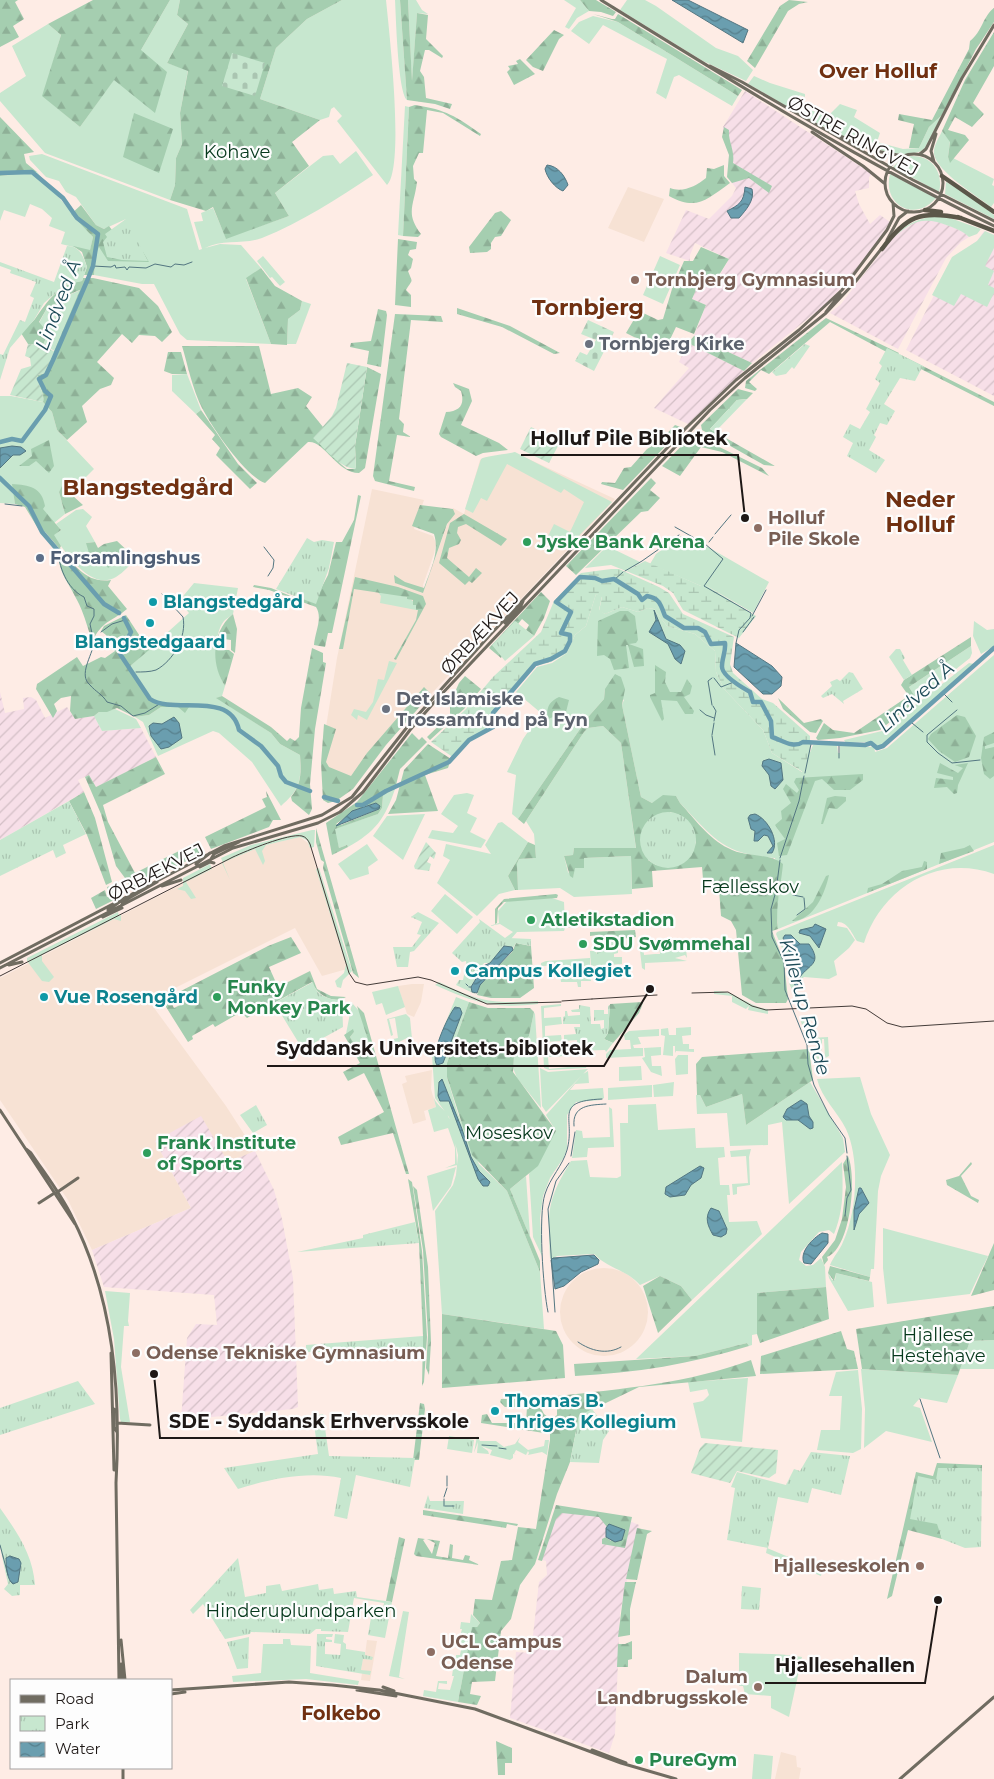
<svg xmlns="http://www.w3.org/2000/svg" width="994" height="1779" viewBox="0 0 994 1779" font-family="Montserrat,sans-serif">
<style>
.commercial{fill:#f7e2d4}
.industrial{fill:url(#industrial-furrows)}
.grass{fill:#c7e7cf}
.forest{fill:url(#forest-firs);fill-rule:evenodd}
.wetland{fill:url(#wetland-marsh)}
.cemetery{fill:url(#cemetery-stones)}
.park{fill:url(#park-tufts)}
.garden{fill:url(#garden-furrows)}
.water{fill:url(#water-waves);stroke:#537681}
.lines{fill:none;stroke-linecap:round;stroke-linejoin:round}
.stream{stroke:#537681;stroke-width:1}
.river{stroke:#6a9eaf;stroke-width:4.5}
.major{stroke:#706c61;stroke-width:3}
.highway{stroke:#5b574a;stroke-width:4.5}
.tram{stroke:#433b38;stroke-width:1}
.education-dot{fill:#8d6e63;stroke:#fdfdfd;stroke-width:2}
.worship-dot{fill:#6b7280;stroke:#fdfdfd;stroke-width:2}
.leisure-dot{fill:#2e9e5b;stroke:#fdfdfd;stroke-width:2}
.service-dot{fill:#5c6f8a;stroke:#fdfdfd;stroke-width:2}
.culture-dot{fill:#0f9aa8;stroke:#fdfdfd;stroke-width:2}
.labels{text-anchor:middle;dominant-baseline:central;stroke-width:4.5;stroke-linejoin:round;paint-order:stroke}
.street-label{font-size:18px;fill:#1e1816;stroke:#fdfdfd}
.park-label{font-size:18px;fill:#06381c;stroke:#fdfdfd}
.education-label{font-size:18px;font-weight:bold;fill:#785e54;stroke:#fdfdfd;text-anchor:start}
.worship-label{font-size:18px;font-weight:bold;fill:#5b616d;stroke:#fdfdfd;text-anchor:start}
.leisure-label{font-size:18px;font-weight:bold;fill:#27864d;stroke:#fdfdfd;text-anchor:start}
.service-label{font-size:18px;font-weight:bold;fill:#4e5e75;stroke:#fdfdfd;text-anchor:start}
.culture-label{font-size:18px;font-weight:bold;fill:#0d838f;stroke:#fdfdfd;text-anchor:start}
.water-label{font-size:19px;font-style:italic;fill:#1b4956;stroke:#fdfdfd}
.neighbourhood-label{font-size:19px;font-weight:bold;fill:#703011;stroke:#fdfdfd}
.quarter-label{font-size:20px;font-weight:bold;fill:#703011;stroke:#fdfdfd}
.district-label{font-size:22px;font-weight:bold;fill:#703011;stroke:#fdfdfd}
.leader{fill:none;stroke:#1e1816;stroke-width:2}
.callout-dot{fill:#1e1816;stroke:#fdfdfd;stroke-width:2}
.callout-label{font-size:19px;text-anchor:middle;font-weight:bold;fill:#1e1816;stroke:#fdfdfd;stroke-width:4.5;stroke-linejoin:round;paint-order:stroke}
</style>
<defs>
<pattern id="industrial-furrows" width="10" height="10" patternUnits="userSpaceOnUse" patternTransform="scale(1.25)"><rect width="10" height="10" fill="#f7dfe8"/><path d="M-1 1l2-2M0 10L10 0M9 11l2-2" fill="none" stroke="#d3bfc6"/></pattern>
<pattern id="forest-firs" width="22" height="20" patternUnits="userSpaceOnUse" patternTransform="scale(1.25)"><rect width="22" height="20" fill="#a5ceb0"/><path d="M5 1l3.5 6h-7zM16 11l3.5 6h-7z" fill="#8eb097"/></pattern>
<pattern id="wetland-marsh" width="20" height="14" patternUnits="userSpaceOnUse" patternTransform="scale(1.25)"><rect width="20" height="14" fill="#c7e7cf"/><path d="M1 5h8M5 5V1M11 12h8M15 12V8" fill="none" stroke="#aac5b1"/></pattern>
<pattern id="cemetery-stones" width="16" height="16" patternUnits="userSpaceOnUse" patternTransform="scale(1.25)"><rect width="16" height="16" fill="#c7e7cf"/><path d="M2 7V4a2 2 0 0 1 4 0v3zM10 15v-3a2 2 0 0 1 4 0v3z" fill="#aac5b1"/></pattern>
<pattern id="park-tufts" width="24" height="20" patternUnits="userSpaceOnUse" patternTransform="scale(1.25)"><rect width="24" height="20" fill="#c7e7cf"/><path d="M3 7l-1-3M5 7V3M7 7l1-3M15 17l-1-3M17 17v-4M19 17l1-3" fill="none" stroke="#aac5b1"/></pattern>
<pattern id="garden-furrows" width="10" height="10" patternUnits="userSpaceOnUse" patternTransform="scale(1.25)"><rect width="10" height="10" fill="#c7e7cf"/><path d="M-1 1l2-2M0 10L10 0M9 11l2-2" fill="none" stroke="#aac5b1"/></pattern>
<pattern id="water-waves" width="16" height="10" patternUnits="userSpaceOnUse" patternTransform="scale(1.25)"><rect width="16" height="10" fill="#6a9eaf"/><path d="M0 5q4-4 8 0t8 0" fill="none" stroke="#57808d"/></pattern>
</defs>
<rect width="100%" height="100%" fill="#feece5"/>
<path class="commercial" d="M 628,187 L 664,199 L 644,242 L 608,228 Z
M 520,455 L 615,499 L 351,779 L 324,767 L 322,752 L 337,658 L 372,489 L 424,500 L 414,529 L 433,536 L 436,543 L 434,554 L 423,585 L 424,590 L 453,508 L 464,514 L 480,460 L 487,457 Z
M 300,837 L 309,844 L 347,969 L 322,976 L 295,928 L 149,1001 L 226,1106 L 255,1151 L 228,1163 L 155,1141 L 191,1208 L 92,1250 L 68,1200 L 0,1100 L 0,978 L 236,856 L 266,845 Z
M 412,984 L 424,984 L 421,1002 L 414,1017 L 407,1014 L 398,986 Z
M 432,1070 L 431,1089 L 436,1107 L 424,1111 L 426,1120 L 413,1124 L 402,1084 L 407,1082 L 405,1076 Z
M560 1312a44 44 0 1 1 88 0a44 44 0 1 1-88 0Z
M 367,1640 L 377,1641 L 370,1681 L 361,1680 L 362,1673 L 370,1675 L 370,1672 L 361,1670 L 363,1658 L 372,1659 L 365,1655 Z
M 781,1752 L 796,1756 L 797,1767 L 801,1768 L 799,1779 L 775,1779 Z"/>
<path class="industrial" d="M 745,91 L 872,174 L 869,177 L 869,188 L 855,191 L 859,204 L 870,224 L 880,215 L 890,222 L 871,251 L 840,289 L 820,309 L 752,363 L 694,336 L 706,305 L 692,299 L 703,274 L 717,280 L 729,259 L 695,243 L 690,255 L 690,261 L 666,253 L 686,210 L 709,219 L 732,196 L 736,188 L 728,178 L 729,155 L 723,136 L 723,127 Z
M 933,219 L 964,232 L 969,237 L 961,242 L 946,258 L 898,349 L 830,313 L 841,304 L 890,241 L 901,231 L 916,222 Z
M 984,231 L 994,235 L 994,396 L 906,350 L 953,258 L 977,241 Z
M 688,343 L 744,371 L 688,424 L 654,408 L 689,368 L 679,362 Z
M 0,692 L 5,713 L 24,709 L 23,698 L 31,697 L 36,700 L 45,718 L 67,707 L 75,719 L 94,716 L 102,731 L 141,728 L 156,757 L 96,787 L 89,775 L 78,780 L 84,792 L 0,840 Z
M 201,1116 L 228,1162 L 255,1151 L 274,1190 L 282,1219 L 293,1278 L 298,1407 L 293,1409 L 181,1420 L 187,1338 L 196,1324 L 217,1325 L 214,1295 L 104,1287 L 92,1250 L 191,1208 L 155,1141 Z
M 557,1510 L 627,1520 L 639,1525 L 620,1613 L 615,1734 L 609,1753 L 510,1718 L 516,1652 L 531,1653 L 539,1582 L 547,1575 L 546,1561 L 539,1559 Z"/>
<path class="grass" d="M 170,0 L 180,0 L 177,15 L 188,24 L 167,63 L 188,70 L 180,113 L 182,144 L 176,158 L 175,185 L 170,200 L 45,153 L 0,101 L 0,93 L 26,76 L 12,46 L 48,24 L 61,35 L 43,96 L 80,127 L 114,79 L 141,50 Z
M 342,0 L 386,0 C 389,30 405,168 387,185 L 337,121 L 342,116 L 334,107 L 331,109 L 329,117 L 320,120 L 260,99 L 276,48 L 307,19 Z
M 395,0 L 400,0 L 407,100 C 398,92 396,17 395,0 Z
M 408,0 L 416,0 L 422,10 L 428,14 L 417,13 L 412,83 Z
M 564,0 L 580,0 L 589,11 L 577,18 L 569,29 L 565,27 L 576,8 Z
M 627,0 L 645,0 L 656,6 L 716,48 L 738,56 L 753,70 L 746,81 L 703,61 L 620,10 Z
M 593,16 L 618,22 L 738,96 L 732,106 L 679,75 L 674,77 L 666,99 L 656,93 L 667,59 L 603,25 L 589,44 L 571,31 L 579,22 Z
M 754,76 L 770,83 L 805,94 L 805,97 L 799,95 C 805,108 814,113 828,116 L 840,104 L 857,110 L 854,117 L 880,133 L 877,142 L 903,149 L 919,148 L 929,127 L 942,115 L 924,150 C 883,171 786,104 748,84 Z
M 405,106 L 409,107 L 403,236 L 398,235 Z
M 942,131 L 950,141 L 948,157 L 950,162 L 953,158 L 994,179 L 992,185 L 994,186 L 994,203 L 991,207 C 976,195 937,172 934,154 C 933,146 939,138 942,131 Z
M 356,151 L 373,175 C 337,199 302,222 262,238 C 244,245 223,239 205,248 L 220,244 L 241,245 L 261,268 L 246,279 L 271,344 L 187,340 L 180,334 L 154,284 L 142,284 L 94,275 L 96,254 L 99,246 L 126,219 L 104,229 L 96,225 L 76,197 L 66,192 L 59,181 L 46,177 L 30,160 L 29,156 L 42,154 L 187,209 L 199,250 L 202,249 L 194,222 L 203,221 L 201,213 L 213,208 L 226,238 L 289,216 L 275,193 L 323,156 L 333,155 L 340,164 Z
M 911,156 C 932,155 944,173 939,192 L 893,167 L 900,160 Z
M 37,172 L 93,237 L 90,251 L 61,244 L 65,232 L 49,226 L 52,218 L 42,209 L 30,204 L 25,217 L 4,210 L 0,221 L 0,176 Z
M 890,174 L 936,198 C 915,223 882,205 890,174 Z
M 946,182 L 963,191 L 994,215 L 994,219 L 945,194 Z
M 935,216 L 950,218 L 981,229 L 977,234 L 969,237 C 963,231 957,229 949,226 C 922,215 910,222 890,241 C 903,226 915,219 935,216 Z
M 985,231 L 994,235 L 994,248 L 985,266 L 994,271 L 988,285 L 994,288 L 994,293 L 987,307 L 961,294 L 954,306 L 932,295 L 952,257 L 977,241 Z
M 263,256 L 285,282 L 280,286 L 272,277 L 270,278 L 257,261 Z
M 660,256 L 680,265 L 663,304 L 643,295 Z
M 81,290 L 55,351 L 43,345 L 48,333 L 39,323 L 47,308 C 59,303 68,294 81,290 Z
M 302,301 L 311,304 L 296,344 L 287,344 L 288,319 L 300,310 Z
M 187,374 L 201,410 L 196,414 L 172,391 L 172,375 Z
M 0,396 L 11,396 L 43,402 L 52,412 L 57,430 L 94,469 L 70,493 L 63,486 L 59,492 L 65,514 L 54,523 L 13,484 L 15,504 L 0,503 L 0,468 L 21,447 L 0,448 Z
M 515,452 L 612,502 L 565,550 L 553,544 L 554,541 L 547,538 L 554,524 L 570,532 L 584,502 L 564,489 L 561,493 L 507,464 L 487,501 L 481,498 L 473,513 L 465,509 L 481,459 C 485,456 508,454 515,452 Z
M 83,509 L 92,517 L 86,526 L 95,542 L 86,543 L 114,566 L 131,554 L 136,558 C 130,565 124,572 116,577 C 90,592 66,552 53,535 L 61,530 L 56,524 L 76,510 Z
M 681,536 L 703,548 L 708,547 L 769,582 L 753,613 L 707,586 L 701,586 L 650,564 L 656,554 Z
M 607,546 L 640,562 L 640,563 L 626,571 L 611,565 L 585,568 Z
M 194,583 L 238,588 L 233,614 C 231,616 226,619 224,621 C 212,636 215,671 225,686 L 222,696 L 217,698 L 271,733 L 280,744 L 300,755 C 301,781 301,789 281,806 L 252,762 L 219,733 L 213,731 L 158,756 L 143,722 L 135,717 L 149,715 L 161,707 L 191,704 L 158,702 L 149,696 L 129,667 L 189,613 L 179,601 Z
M 377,591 C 390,594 409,593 416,605 L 416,610 L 380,603 L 381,596 Z
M 596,594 L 602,596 L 599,610 L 605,614 L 622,607 L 638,612 L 648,608 L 654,609 L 667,626 L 695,634 L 715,651 L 716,672 L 724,689 L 763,730 L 772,753 L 802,772 L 813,745 L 837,745 L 838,753 L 840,753 L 840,745 L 874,747 L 875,752 L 887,748 L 994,655 L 994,842 L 778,929 L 776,904 L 780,892 L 775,858 C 722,854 715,839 680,803 L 676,796 L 652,803 L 641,797 L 622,705 L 624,700 L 605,689 L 604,699 L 589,716 L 518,819 L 512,814 L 516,775 L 507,772 L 523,739 L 541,713 L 516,692 L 537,667 L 552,663 L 567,653 L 575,635 L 586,626 Z
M 974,621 L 987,630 L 994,629 L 994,646 L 981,654 L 973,636 Z
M 971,646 L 972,653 L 970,658 L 917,700 L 909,687 Z
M 389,661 L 397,663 L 367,720 L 358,715 L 357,720 L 351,715 L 354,709 L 366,712 L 373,702 L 378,679 L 384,680 Z
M 969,663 L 974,664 L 913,721 L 898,732 L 894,738 L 878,747 L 873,742 L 846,743 L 844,740 L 882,731 Z
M 115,709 L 136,719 L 141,728 L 102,731 L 94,716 L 99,712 Z
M 603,726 L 621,743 L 636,849 L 574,848 L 573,855 L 564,856 L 568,872 L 573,877 L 574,868 L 584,858 L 631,856 L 632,894 L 574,897 L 560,888 L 518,890 L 517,864 L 519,859 L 536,858 L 534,834 L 526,821 L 584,732 L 588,728 Z
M 395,789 C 385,819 375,832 348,847 L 347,845 L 339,848 L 334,829 L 378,814 L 382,808 L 383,795 Z
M 467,793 L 474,795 L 467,813 L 477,818 L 470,832 L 486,840 L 481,848 L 428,838 L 432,830 L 453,833 L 458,826 L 441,814 L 454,795 Z
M 425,814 L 403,860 L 373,836 L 387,816 Z
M 502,822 L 528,842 L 508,876 L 515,890 L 499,894 L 477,916 L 437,883 L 450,860 L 443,856 L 446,844 L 491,854 L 485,845 L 498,823 Z
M 312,830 L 315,830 L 314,847 L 310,848 L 307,840 L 300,837 L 266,845 L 262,851 L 265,861 L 263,865 L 255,849 L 222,863 L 230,880 L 221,858 L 251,845 Z
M 367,844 L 378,860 L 368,867 L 369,874 L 350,880 L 338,864 Z
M 994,845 L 994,874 C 937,853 881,889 864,943 L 857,941 C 852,934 848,922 838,922 L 837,926 L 847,928 L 855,940 L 849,948 L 834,961 L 837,975 L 829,979 L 804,977 L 800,980 L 799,990 L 793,992 L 789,983 L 788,962 L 776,934 L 777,932 Z
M 210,864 L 212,869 L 186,882 L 196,898 L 191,899 L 185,891 L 177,889 L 183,886 L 183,878 Z
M 319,868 L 352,971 L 343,980 L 341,988 L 337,987 L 335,981 L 344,973 L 346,965 L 316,869 Z
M 445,894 L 473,917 L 457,934 L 431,911 Z
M 552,898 L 564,902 L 565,927 L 575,928 L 565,928 L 564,931 L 517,932 L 511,939 L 505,938 L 513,932 L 500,924 L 489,926 L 499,923 L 498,911 L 507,901 Z
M 118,912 L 119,916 L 121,915 L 121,921 L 114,919 L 42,955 L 42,961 L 54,977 L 49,982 L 42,981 L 27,961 L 27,958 Z
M 664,940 L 675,942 L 677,950 L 686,949 L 687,958 L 685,955 L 675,958 L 687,961 L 645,963 L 645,970 L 642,968 L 640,951 L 643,951 L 643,945 L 644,955 L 655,954 L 656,961 L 655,954 L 660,954 L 659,944 L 655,942 Z
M 604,941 L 621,943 L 621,946 L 606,947 L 606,950 L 618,950 L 618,953 L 614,954 L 614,957 L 622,957 L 622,964 L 591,966 L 590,951 L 595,951 L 597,954 Z
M 590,958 L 590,966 L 580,967 L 580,975 L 590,975 L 591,981 L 581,981 L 581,987 L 578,987 L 577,982 L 561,982 L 560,975 L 567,974 L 563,969 L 570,968 L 570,965 L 541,966 L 541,963 L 546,961 Z
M 439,982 C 481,1002 491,1004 538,1001 L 538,1004 C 494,1009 475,1003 435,985 Z
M 398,986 L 405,1007 L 386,1015 L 382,1003 L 376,1005 L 372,992 Z
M 714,991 C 736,990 748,1007 768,1009 L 768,1014 L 748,1010 L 749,1006 L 746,1009 L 732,1002 L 732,996 L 714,994 Z
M 456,997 L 469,1002 L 447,1063 L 447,1077 L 458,1114 L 479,1164 L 507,1191 L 540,1272 L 544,1329 L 442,1314 L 435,1211 L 453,1185 L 456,1175 L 458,1155 L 449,1117 L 435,1098 L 432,1056 Z
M 352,1003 L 360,1012 L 371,1049 L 363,1052 L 359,1051 L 350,1037 L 354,1032 L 346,1034 Z
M 561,1004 L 561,1006 L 544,1008 L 544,1018 L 561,1017 L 562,1024 L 545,1026 L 545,1036 L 561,1035 L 562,1041 L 545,1042 L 546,1052 L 564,1051 L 564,1056 L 548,1057 L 549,1069 L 587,1065 L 586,1068 L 549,1070 L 544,1068 L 541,1006 Z
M 532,1009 L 535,1014 L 541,1108 L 517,1078 L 513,1068 L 514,1056 L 529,1036 L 534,1012 Z
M 406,1014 L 410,1018 L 412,1039 L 409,1037 L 395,1044 L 393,1039 L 398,1038 L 395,1018 L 389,1019 L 393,1035 L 391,1036 L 387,1019 Z
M 813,1015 L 813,1020 L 809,1021 L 810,1038 L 828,1037 L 829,1056 L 825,1058 L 824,1039 L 822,1039 L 822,1050 L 816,1052 L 819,1053 L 819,1061 L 815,1055 L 817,1043 L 808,1042 L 800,1019 Z
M 691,1027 L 691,1035 L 682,1036 L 683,1044 L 689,1044 L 689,1049 L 694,1049 L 694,1052 L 676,1051 L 675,1053 L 675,1046 L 673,1046 L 673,1056 L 663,1055 L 665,1036 L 661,1035 L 661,1029 L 668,1028 L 669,1035 L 676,1035 L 676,1028 Z
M 659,1029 L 659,1036 L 638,1037 L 641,1044 L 633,1045 L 634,1048 L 643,1048 L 643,1056 L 606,1058 L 606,1054 L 610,1050 L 631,1049 L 630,1040 L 625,1040 L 624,1035 L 629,1031 Z
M 661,1047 L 661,1055 L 651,1056 L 652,1066 L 661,1066 L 662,1076 L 651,1072 L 642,1058 L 645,1057 L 644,1048 Z
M 678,1055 L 688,1055 L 688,1074 L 676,1075 L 675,1059 Z
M 641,1066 L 642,1080 L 619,1081 L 619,1067 Z
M 540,1068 L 548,1072 L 588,1069 L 546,1112 L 542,1106 Z
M 588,1071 L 589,1083 L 575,1084 L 570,1090 L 603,1088 L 604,1098 L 601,1100 L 576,1102 L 567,1115 L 567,1148 L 564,1157 L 550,1178 L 543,1196 L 540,1218 L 542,1256 L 533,1237 L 529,1174 L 556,1131 L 546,1115 L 583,1074 Z
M 860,1077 L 871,1114 L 890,1155 L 881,1176 L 878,1191 L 874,1269 L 871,1269 L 870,1277 L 830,1265 C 833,1257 840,1250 843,1242 C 857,1212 860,1159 846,1129 C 837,1111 822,1099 817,1079 Z
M 674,1082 L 673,1096 L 654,1097 L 653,1085 Z
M 810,1082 L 843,1138 L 845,1152 L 789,1204 L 782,1122 L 768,1125 L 768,1145 L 730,1146 L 727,1113 L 697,1114 L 696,1095 L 700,1095 L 706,1107 L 742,1094 L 746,1125 Z
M 652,1085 L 652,1097 L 608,1100 L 608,1088 Z
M 433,1095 C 435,1104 442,1107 447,1114 C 454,1126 457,1151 457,1165 L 445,1168 L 455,1164 L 455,1148 L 448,1128 L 434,1132 L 428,1110 L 436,1107 Z
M 656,1104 L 658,1130 L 695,1128 L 696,1148 L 724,1147 L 725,1157 L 718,1158 L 720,1185 L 729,1185 L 730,1195 L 727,1195 L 729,1222 L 757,1221 L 762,1234 L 692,1300 L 681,1286 L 660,1276 L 640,1285 C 627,1270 607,1268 594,1254 L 557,1256 L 551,1260 L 550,1258 C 548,1211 546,1202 571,1161 L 587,1160 L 590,1177 L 617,1178 L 621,1176 L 620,1123 L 628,1123 L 628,1105 Z
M 609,1107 L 612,1109 L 614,1147 L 588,1148 L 587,1157 L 572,1158 L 576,1130 L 582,1131 L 583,1138 L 610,1137 Z
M 751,1149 L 749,1157 L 750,1185 L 737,1187 L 737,1194 L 733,1195 L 732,1184 L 748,1183 L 746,1156 L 731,1157 L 730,1151 Z
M 842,1162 C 843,1188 844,1210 834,1234 L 829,1230 L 819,1232 L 801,1252 L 799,1260 L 806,1266 L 813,1265 L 821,1258 L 825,1267 L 826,1287 L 757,1293 L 757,1334 L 752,1335 L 752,1345 L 749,1346 L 747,1343 L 695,1356 L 636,1359 Z
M 456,1167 L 451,1186 L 433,1211 L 427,1176 Z
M 526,1176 L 530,1236 L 540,1261 L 510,1189 Z
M 883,1228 L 988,1256 L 970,1294 L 887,1304 L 883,1268 Z
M 828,1273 L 832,1280 L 835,1280 L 836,1273 L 872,1282 L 874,1307 L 848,1311 L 829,1278 Z
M 105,1291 L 130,1293 L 128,1321 L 129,1326 L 124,1326 L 121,1367 L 130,1422 L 121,1422 L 120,1419 L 114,1339 Z
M 994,1340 L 994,1369 L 960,1369 L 970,1341 Z
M 861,1369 L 958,1375 L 947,1403 L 920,1398 L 913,1406 L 920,1408 L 932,1442 L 886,1431 L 864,1448 L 865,1409 Z
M 858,1370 L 862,1409 L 861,1449 L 853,1453 L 817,1450 L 821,1430 L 840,1430 L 842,1396 L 829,1396 L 836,1372 Z
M 748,1378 L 742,1442 L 701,1438 L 693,1403 L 703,1401 L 709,1395 L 707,1389 L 690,1392 L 688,1382 Z
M 477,1436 L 480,1441 L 496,1441 L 504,1447 L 515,1444 L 520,1437 L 518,1442 L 528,1450 L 544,1446 L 545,1440 L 549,1440 L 547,1455 L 542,1452 L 528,1455 L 529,1453 L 528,1451 L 526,1455 L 516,1450 L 514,1454 L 517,1455 L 513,1454 L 513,1458 L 510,1460 L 490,1455 L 492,1450 L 481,1446 L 488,1451 L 489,1454 L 477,1453 L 478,1442 L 474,1453 Z
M 767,1548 L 822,1571 L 821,1576 L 766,1553 Z
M 403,1611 L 409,1612 L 399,1677 L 405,1679 L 389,1676 Z
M 471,1614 L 480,1623 L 477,1627 L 472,1628 L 458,1702 L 423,1696 L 424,1690 L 436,1692 L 438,1681 L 447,1681 L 447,1684 L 439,1683 L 438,1689 L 450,1690 L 454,1676 L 452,1676 L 453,1669 L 456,1669 L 456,1655 L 460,1655 L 462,1645 L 458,1644 L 462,1629 L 460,1629 L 461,1622 L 470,1623 Z
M 283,1639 L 290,1639 L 291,1645 L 311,1646 L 310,1673 L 359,1681 L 358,1685 L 306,1679 L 233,1682 L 232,1676 L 261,1673 L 263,1644 L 283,1644 Z
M 739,1653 C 761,1654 781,1653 802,1657 L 789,1717 L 771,1708 L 771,1696 L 745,1694 L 743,1686 L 739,1686 Z
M 754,1754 L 773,1756 L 771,1779 L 752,1779 Z"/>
<path class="forest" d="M 0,0 L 18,0 L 15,2 L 24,19 L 13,26 L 19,37 L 0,47 Z
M 93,0 L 170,0 L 141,50 L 167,72 L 155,113 L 114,80 L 80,127 L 42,96 L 61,35 L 48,24 Z
M 180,0 L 342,0 L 307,19 L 276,48 L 260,99 L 320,120 L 292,142 L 309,166 L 275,193 L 289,216 L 226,239 L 213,207 L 206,211 L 170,200 L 175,185 L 176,158 L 182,144 L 180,113 L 188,71 L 167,63 L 188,24 L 177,15 Z
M 400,0 L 408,0 L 412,81 L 417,13 L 428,15 L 426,39 L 443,56 L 442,58 L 429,50 L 425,50 L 420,71 L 424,77 L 426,98 L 452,104 L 450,109 L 435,104 L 407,100 Z
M 580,0 L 596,0 L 616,12 L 613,16 L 601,12 L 589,11 Z
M 789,0 L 808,2 L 799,4 L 788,11 L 755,68 L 747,61 L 780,6 Z
M 994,8 L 994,22 L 976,49 L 942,115 L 929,127 L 919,148 L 909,148 L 914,124 L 898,120 L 899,114 L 932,120 L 969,49 L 970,41 C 982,32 983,16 994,8 Z
M 593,14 L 612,19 L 615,19 L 618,14 L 742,90 L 738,96 L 618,22 Z
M 554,30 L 564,35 L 559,39 L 543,71 L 533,67 L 526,60 Z
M 994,32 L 994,66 L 973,103 L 984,114 L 972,127 L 955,117 L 948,130 L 965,135 L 969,140 L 950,163 L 948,157 L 950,142 L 942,131 L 965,80 Z
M 520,59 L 535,74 L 514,85 L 507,72 L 510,69 L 508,66 L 518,64 L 516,61 Z
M 415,105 C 447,110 455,116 481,134 L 480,136 L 443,113 L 427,110 L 423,153 L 419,153 L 413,166 L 414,179 L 417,182 C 414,206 405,213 421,234 L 418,237 L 403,236 L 409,107 Z
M 134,113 L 173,129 L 159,173 L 123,157 Z
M 0,117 L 34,152 L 24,154 L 26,163 L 37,172 L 0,176 Z
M 724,127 L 729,130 C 728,142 735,150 733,163 L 772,186 L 769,193 L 749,178 L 732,183 L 727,177 L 729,155 L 722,137 Z
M 724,165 L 724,176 L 730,183 C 706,200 697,211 669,196 L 670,188 C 683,193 696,186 706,178 L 707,168 L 714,169 Z
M 81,205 L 96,225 L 104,229 L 109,226 L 130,253 L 143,252 L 149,262 L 108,261 L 99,247 L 96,254 L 94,275 L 84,275 L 87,267 L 82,252 L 73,246 L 90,250 L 93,237 L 71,214 Z
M 501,211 L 511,220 L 501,236 L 495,237 L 491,243 L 491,249 L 487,252 L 470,253 L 469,247 L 495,213 Z
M 398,239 L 417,242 L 416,249 L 410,250 L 408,255 L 413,259 L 411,268 L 408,271 C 413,284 413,278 406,290 L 411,295 L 411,307 L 395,305 Z
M 701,247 L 729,259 L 716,280 L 703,274 L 692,299 L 706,305 L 694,334 L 676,327 L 664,352 L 626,333 L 639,311 L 658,320 L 663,319 L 672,289 L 684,261 L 693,261 Z
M 261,268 L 275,286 L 302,301 L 300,310 L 288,319 L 287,345 L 271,344 L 246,278 Z
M 83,278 L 93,278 L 139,288 L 158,306 L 172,332 L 162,342 L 155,336 L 139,335 L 132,343 L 122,334 L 97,362 L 114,378 L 111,385 L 100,389 L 82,406 L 87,422 L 67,440 L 57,430 L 52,412 L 43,402 C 45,392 37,385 38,375 L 45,373 L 80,290 C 67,294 59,303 47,308 L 39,322 L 48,333 L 43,345 L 28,344 L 21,333 C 25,328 31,324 35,319 C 47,302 59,283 82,281 Z
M 457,308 L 510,326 L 560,353 L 554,354 L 502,327 L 457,314 Z
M 378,309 L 386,311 L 387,315 L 381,367 L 367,364 L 369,351 L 350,347 L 351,343 L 371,341 Z
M 395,314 L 441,316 L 443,322 L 411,320 L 399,419 L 404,424 L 403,432 L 411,437 L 397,435 L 389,481 L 415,487 L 414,491 L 375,481 L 373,476 Z
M 826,318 L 899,353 L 896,357 L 830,322 L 769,374 L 761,370 L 749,382 L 757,389 L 755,391 L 745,388 L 746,381 Z
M 694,336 L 752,363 L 744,371 L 688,343 Z
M 182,346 L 259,346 L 271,394 L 298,388 L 312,397 L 306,406 L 323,427 L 314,438 L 342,465 L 347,469 L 356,469 L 355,446 L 367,367 L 381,374 L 365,468 L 359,473 C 337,473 324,440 308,442 L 265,483 C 245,476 212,427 202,408 C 192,388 188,366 182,346 Z
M 168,352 L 181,352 L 187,374 L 172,374 L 164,371 Z
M 899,354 L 994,402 L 994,406 L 917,367 Z
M 453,383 L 469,389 L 472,401 L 461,425 L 499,443 L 508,450 L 483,453 L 476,456 L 441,437 L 439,434 L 446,412 C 460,411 465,405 461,391 L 455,387 Z
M 738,389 L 753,393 L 747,399 L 737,400 L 710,429 L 775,466 L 764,465 L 702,430 L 701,425 Z
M 201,410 L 238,464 L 257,483 L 250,489 L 216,455 L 220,448 L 212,439 L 215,435 L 196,414 Z
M 675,425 L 683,428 L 623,490 L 601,484 L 602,482 L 615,483 L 624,468 L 631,467 L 647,449 L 659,442 Z
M 692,435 L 695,435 L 762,468 L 769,476 L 722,452 L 701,447 L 680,476 L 662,466 Z
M 49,440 L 54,466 L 49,473 L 36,461 L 29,466 L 19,466 L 32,456 L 31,449 Z
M 651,478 L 656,483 L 650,490 L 660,498 L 648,511 L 641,512 L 576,575 L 566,566 Z
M 12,484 C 29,485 42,487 45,506 L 43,509 L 61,530 L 54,535 L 61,546 L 60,548 C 74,565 87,584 111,580 L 108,586 L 127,609 C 113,621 104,620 94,638 L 91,638 C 87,625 83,611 77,600 C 68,581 56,570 59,548 L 45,532 L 39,530 L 25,507 L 15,504 Z
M 62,486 L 83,505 L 65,514 L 59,492 Z
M 358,495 L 361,496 L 332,633 L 328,633 L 325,647 L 314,645 C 315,632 323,618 316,607 L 269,590 L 253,587 L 254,585 L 271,588 L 298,599 L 302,596 L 314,602 L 328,575 L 336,542 L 342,542 L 354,520 Z
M 420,505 L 453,509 L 455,514 L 447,524 L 423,593 L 395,583 L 394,575 L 405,582 L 424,588 C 430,571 440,552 434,534 L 412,526 Z
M 464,514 L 507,539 L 501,546 L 466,524 L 458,527 L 457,533 L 461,540 L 459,544 L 449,548 L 447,558 L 469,577 L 476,568 L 482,573 L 472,583 L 469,581 L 465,585 L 439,563 L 450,523 Z
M 117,541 L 131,554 L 108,568 L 102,558 L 94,558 L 89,553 L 86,543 L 95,542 L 98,548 L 104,544 Z
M 355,577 L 398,587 L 423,596 L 426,604 L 396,660 L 394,659 L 416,620 L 418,610 L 416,610 L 416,605 L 413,605 L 413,600 L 407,599 L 407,597 L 354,589 L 343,649 L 339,649 Z
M 541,592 L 550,601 L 544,618 L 534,636 L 526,630 L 529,625 L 522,619 L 518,624 L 516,622 L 501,658 L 489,648 Z
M 620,611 L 628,611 L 635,616 L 638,640 L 636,643 L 629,644 L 643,649 L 644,666 L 634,667 L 628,645 L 626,645 L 629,668 L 614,670 L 610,659 L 604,655 L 597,656 L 598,621 Z
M 233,614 L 237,629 L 235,653 L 231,650 L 231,640 L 224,639 L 223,650 L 229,650 L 234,654 L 225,686 C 210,663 212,631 233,614 Z
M 126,615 L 149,650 L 129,667 L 149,697 L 158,702 L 191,704 L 185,713 L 178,707 L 161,707 L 149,715 L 135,717 L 117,708 L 107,712 L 99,712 L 94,716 L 75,719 L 70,711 L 71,696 L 61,698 L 54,704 L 57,711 L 53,718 L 36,689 L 37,684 L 77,657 L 83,666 L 101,657 L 105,658 L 115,651 L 106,635 L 101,631 L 104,626 Z
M 971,637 L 971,646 L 909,687 L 917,700 L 913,702 L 901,685 L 904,680 Z
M 312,648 L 323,653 L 323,662 L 326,663 L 315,729 L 310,784 L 312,809 L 309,815 L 292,801 L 291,797 C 302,784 301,771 300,755 L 280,744 L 271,733 L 216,698 L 222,696 L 271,727 L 287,741 L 290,738 L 295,741 L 299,737 L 301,708 Z
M 655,665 L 666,672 L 665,682 L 670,692 L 681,692 L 687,679 L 692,686 L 690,694 L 684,697 L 694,711 L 693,714 L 685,714 L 677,701 L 661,700 L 664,719 L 662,721 L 650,697 L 650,695 L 655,693 Z
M 615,674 L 621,677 L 625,689 L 622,705 L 641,797 L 652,803 L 663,795 L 676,796 L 680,803 C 694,818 709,839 728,848 C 745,858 768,852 783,864 C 781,886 775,907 778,929 L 772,931 L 784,962 L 788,999 L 786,1003 L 756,1003 L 742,995 L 736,930 L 731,921 L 721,916 L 719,889 L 712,879 L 703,879 L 702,867 L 652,871 L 653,887 L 632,889 L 631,856 L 584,858 L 584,868 L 575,868 L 573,878 L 570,876 L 564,856 L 573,855 L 574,848 L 636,848 L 621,743 L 603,726 L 588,728 L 584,732 L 524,824 L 518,819 L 589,716 L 604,699 L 605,689 ZM 670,812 L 679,815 L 693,828 L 696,842 L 691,856 L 656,865 L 648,860 Z
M 465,676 L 481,689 L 464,709 L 430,740 L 427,737 L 450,715 L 450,703 L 459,683 Z
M 424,687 L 431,694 L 386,745 L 353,789 L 336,801 L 328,803 L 323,800 L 321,763 L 324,724 L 336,729 L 326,762 L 329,767 L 351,776 L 367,753 Z
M 559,697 L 569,700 L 566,712 L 548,719 C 546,709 548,702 559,697 Z
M 907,697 L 912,704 L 880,730 L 840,738 L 818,740 L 816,738 L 824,723 L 833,730 L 854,733 Z
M 778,698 L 804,723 L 821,719 L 823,721 L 816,733 L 810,732 L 783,709 Z
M 957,715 L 965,717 L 976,736 L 969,757 L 955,762 L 939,751 L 928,739 L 931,734 Z
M 994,732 L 994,743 L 985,746 L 985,749 L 994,747 L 994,776 L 990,779 L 984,774 L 981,758 L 984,737 Z
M 412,733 L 419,740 L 422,737 L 427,742 L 400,769 L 395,789 L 383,795 L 382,808 L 378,814 L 335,829 L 339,848 L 347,845 L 348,847 L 332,855 L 326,823 L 357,802 ZM 376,803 L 379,809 L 341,825 L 336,824 L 356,810 Z
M 428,744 L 451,759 L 448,768 L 425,775 L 438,811 L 388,814 L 396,800 L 404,770 Z
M 156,757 L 165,774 L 103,805 L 108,822 L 135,873 L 195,843 L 199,842 L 204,852 L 130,890 L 128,882 L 116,866 L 101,814 L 85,777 L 89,775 L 96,787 Z
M 940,763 L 958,773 L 963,768 L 955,765 L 968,763 L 958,785 L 957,793 L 954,794 L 947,787 L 934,788 L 936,778 L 953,780 L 953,777 L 937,773 Z
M 863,774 L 863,780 L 850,790 L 834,790 L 822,779 L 815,781 L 787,855 L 779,856 L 777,843 L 785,839 L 775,825 L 782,819 L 781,811 L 791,803 L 783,789 L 786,784 L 797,793 L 799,790 L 794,782 L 796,778 Z
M 266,791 L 281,820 L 273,820 L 269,827 L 211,849 L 205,837 L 266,807 L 262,799 L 267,797 Z
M 84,792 L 95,818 L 112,882 L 106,885 L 87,835 L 69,801 Z
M 835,796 L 846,797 L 846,801 L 837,809 L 829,808 L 823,824 L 821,824 L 827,798 Z
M 316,828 L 359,978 L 353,973 L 323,868 L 324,862 L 321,860 L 316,842 Z
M 528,842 L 535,845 L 536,858 L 519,859 L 517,864 L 518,890 L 515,890 L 508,876 Z
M 970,845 L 974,851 L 939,864 L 941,853 L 964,848 Z
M 924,861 L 927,862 L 927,869 L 867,893 L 868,888 L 882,884 L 902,871 L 922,867 Z
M 829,875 C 825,893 814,921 792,921 L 813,902 L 826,876 Z
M 110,886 L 114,887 L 116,895 L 114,900 L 96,909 L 91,898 L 105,890 L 107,897 L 110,896 L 107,887 Z
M 556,894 L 558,895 L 557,898 L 504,902 L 498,908 L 497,923 L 495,924 L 495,909 L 504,899 Z
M 635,930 L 636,937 L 604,941 L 601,952 L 597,954 L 594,941 L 599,941 L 598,935 L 590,936 L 590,932 Z
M 291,937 L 301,953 L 269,967 L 278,987 L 310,971 L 317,989 L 331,996 L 346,997 C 333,1005 316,994 312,982 L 247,1018 L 241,1012 L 215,1027 L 213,1024 L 192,1036 L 193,1039 L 188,1042 L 166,1007 L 165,1000 L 168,997 L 174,1008 L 182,1004 L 177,993 L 268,946 Z
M 516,943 L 531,946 L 534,988 L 520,998 L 491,998 L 477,995 L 480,985 L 512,952 Z
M 469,1002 L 488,1008 L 530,1008 L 534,1012 L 529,1036 L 514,1056 L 513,1072 L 556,1131 L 538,1166 L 510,1189 L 540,1261 L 540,1272 L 507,1191 L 472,1155 L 447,1077 L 447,1063 Z
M 642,1002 L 643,1003 L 639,1013 L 613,1043 L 604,1039 L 608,1033 L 610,1004 Z
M 357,1006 L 364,1013 L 409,1174 L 406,1174 L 393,1133 L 341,1145 L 338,1137 L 384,1112 L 364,1073 L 348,1081 L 343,1072 L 360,1063 L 344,1035 L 353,1029 L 354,1032 L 350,1037 L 359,1051 L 363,1052 L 371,1049 Z
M 809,1049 L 813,1080 L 746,1125 L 742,1094 L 706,1107 L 700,1095 L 697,1095 L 696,1064 L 702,1057 Z
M 848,1156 C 857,1176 851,1248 827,1257 L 828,1260 L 824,1265 L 822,1257 L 835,1240 L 842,1219 L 846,1187 L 843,1164 Z
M 971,1162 L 972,1164 L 961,1176 L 971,1196 L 979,1200 L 978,1203 L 947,1185 L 946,1180 L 959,1176 Z
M 408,1179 L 412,1182 L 422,1251 L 427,1337 L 424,1382 L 422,1386 L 423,1336 L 419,1243 Z
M 413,1186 L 417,1190 L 428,1267 L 431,1342 L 429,1375 L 426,1368 L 428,1335 L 423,1250 Z
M 994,1243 L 994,1290 L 971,1296 Z
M 830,1266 L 870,1277 L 869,1281 L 836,1273 L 834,1281 L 828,1273 Z
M 660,1276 L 681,1286 L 692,1300 L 658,1333 L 643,1286 Z
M 826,1287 L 829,1319 L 760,1343 L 757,1334 L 757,1293 Z
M 994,1306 L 994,1340 L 970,1341 L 958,1375 L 862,1369 L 856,1329 Z
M 442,1314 L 556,1331 L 563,1345 L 565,1378 L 442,1388 Z
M 841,1331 L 847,1349 L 854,1351 L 858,1369 L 760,1374 L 761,1356 Z
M 747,1343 L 749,1346 C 692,1364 635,1373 575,1376 L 574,1364 L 695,1356 Z
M 751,1360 L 756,1376 L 639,1387 L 579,1416 L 570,1462 L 557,1494 L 535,1564 L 520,1585 L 511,1619 L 501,1631 L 495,1681 L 472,1682 L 470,1694 L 481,1696 L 477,1705 L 458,1702 L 472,1627 L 477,1627 L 480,1623 L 473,1615 L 475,1599 L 492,1600 L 501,1561 L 512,1560 L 518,1527 L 536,1529 L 550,1440 L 550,1434 L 481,1423 L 482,1415 L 487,1414 L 492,1423 L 526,1423 L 527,1407 L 505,1407 L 500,1402 L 501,1399 L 517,1398 L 522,1401 L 541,1408 L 544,1414 L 552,1420 L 557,1415 L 557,1396 C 621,1389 690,1383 751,1360 Z
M 420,1403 L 424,1404 L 425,1409 L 419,1460 L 413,1460 Z
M 937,1463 L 982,1465 L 982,1468 L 938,1468 L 938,1524 L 942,1539 L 908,1530 L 892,1596 L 887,1599 L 916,1472 L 933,1476 Z
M 556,1505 L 632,1517 L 625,1548 L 602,1544 L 602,1539 L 606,1537 L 611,1541 L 609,1524 L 607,1527 L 599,1517 L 562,1513 L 556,1519 L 542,1561 L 538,1560 Z
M 423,1510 L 518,1524 L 517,1526 L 507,1524 L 506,1528 L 423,1515 Z
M 637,1528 L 652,1531 L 647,1534 L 637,1580 L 626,1579 Z
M 399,1537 L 405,1539 L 392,1602 L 386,1601 Z
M 418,1538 L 425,1539 L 423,1540 L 432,1554 L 435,1543 L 427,1539 L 440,1541 L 436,1556 L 448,1558 L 450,1544 L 453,1545 L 452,1558 L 463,1560 L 465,1555 L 470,1556 L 469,1560 L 480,1565 L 416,1556 L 414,1554 Z
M 625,1582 L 636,1582 L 630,1609 L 630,1635 L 618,1637 Z
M 632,1641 L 632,1659 L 628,1660 L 628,1667 L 617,1667 L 618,1644 L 625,1644 Z
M 496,1741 L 512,1748 L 512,1763 L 505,1763 L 505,1775 L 498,1775 Z"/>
<path class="wetland" d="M 645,561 L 701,586 L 707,586 L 756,616 L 739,638 L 683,610 L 673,593 L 663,586 L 626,571 Z
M 611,569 L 619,569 L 659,587 L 669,593 L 683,614 L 734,637 L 730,664 L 733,673 L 762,699 L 773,703 L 810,736 L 810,753 L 803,772 L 772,753 L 763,730 L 724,689 L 716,672 L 715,651 L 695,634 L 667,626 L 654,609 L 648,608 L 638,612 L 622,607 L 605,614 L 599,611 L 602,597 L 596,594 L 586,626 L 575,635 L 567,653 L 551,662 L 536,666 L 495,714 L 495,727 L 469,742 L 454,758 L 431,742 L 466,709 L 493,677 L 541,632 L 554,601 L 581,573 Z"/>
<path class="cemetery" d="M 232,53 L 265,63 L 255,96 L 222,86 Z
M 588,320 L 614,332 L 594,371 L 575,361 L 580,352 L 587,355 L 596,340 L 581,334 Z"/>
<path class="park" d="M 126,219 L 148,261 L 122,260 L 107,257 L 103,242 L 107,237 L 105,234 Z
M 67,246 C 80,246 83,256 87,267 L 82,281 L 65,285 L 44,303 L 34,320 L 10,348 L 0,380 L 0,354 L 3,355 L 20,320 L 25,322 L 34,298 L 30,296 L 36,282 L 10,273 L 11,270 L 0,266 L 0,262 L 54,282 Z
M 805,344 L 810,346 L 794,369 L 792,367 L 786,374 L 776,376 L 772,372 Z
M 887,348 L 923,366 L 915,381 L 900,378 L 884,404 L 895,411 L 887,425 L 880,423 L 874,435 L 876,437 L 869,450 L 885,460 L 876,473 L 847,456 L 853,443 L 843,437 L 850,424 L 860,429 L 870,412 L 866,409 L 880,383 L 875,379 L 882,366 L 879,363 Z
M 747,399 L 715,432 L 710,429 L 737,400 Z
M 307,538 L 314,542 L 322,540 L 334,542 L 329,568 L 316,604 L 276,589 Z
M 515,621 L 534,636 L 505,661 L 492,645 Z
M 896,649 L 900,649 L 905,658 L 903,660 L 912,675 L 904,680 L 889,657 Z
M 849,672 L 853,673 L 863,689 L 843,701 L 844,704 L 832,694 L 823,698 L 821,696 L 832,686 L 830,682 L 837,679 L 840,681 Z
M 69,801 L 86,834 L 63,845 L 66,853 L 56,858 L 53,850 L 0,876 L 0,840 Z
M640 840a28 28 0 1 1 56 0a28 28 0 1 1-56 0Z
M 418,912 L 439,923 L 414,951 L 410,952 L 408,967 L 397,967 L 393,947 L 412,947 L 421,935 L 417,934 L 422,922 L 411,917 Z
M 479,919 L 505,938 L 531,939 L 531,946 L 516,943 L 513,948 L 504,946 L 490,963 L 484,963 L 471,987 L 471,991 L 477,995 L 456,985 L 459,980 L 463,980 L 465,970 L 467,970 L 466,961 L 462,962 L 452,953 L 480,922 Z
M 313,982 C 316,996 329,1000 342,1000 L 343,1027 L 305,1048 L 300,1045 L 278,1009 L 272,1011 L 269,1006 Z
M 579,1005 L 590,1007 L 591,1024 L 600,1024 L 601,1029 L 604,1028 L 604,1020 L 594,1021 L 594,1010 L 604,1010 L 604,1014 L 608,1014 L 608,1006 L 610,1005 L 608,1033 L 604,1039 L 613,1043 L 606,1052 L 605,1050 L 574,1051 L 573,1047 L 566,1047 L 566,1044 L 577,1043 L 577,1040 L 564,1041 L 564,1035 L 576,1034 L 574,1027 L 580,1027 L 580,1024 L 563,1024 L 563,1017 L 565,1016 L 565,1011 L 567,1011 L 568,1016 L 580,1015 L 580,1012 L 572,1012 L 571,1010 L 579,1009 Z
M 256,1105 L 267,1125 L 253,1133 L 240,1115 Z
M 415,1222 L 419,1243 L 297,1252 L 363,1238 L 363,1235 Z
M 423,1336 L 423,1347 L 366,1352 L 306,1352 L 306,1345 Z
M 78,1381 L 95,1404 L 0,1435 L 0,1408 Z
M 592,1409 L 609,1431 L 603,1440 L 599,1463 L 570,1462 L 579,1416 Z
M 323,1414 L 329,1456 L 415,1458 L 410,1487 L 356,1475 L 347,1519 L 334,1516 L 341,1478 C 307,1471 270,1479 238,1489 L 224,1468 L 318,1454 L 313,1416 Z
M 449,1436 L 474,1440 L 472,1453 L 447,1449 Z
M 811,1452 L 850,1456 L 841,1495 L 812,1488 L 808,1503 L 778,1497 L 768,1548 L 727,1540 L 735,1488 L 731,1487 L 737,1472 L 786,1485 L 794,1469 L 800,1471 Z
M 938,1468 L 982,1468 L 981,1547 L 965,1548 L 942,1539 L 937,1524 L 910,1519 L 918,1476 L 936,1480 Z
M 428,1495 L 430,1501 L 464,1501 L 463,1514 L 424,1508 Z
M 0,1508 C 17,1532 33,1555 35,1585 L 20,1585 L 20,1595 L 12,1596 L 4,1589 L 8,1584 L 0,1547 Z
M 238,1558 L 245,1597 L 266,1593 L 266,1586 L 280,1584 L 282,1591 L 318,1584 L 319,1590 L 333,1588 L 334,1594 L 356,1591 L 357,1597 L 392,1602 L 385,1638 L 368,1635 L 372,1612 L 382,1613 L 384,1603 L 354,1598 L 348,1632 L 321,1631 L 321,1629 L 316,1629 L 310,1634 L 251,1632 L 250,1634 L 225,1639 L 203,1604 L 193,1614 L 190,1610 Z
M 742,1586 L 761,1588 L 759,1610 L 741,1609 Z
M 317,1634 L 333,1634 L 332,1637 L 326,1637 L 326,1639 L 332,1640 L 332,1642 L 325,1642 L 325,1654 L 340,1655 L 341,1644 L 334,1643 L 335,1634 L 344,1635 L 343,1642 L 346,1644 L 346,1649 L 365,1652 L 365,1655 L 373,1657 L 372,1660 L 363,1659 L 361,1670 L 371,1671 L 370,1675 L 316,1666 Z
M 249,1637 L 248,1668 L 237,1669 L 227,1642 Z"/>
<path class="garden" d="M 28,344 L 43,345 L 55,352 L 45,373 L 38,375 C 37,385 45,392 43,402 L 10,395 L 21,369 L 31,366 L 30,358 L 25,356 Z
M 347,363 L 367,367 L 355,446 L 356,469 C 339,468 326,449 313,438 L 332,416 L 336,408 Z
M 531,427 L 535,429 L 532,432 L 534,435 L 546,440 L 547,438 L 557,443 L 558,446 L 549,463 L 520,449 Z
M 426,842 L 436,853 L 434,859 L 430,856 L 427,862 L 431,864 L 429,871 L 415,869 L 414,866 Z
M 705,1443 L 778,1450 L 776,1473 L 769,1478 L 737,1471 L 730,1483 L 691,1473 L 700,1448 Z"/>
<path class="water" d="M 672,0 L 688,0 L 748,30 L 743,43 Z
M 547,165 C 558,166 565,176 568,185 L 563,191 C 555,188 547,178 545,169 Z
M 745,187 L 752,189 C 755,200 746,210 739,218 L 731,218 L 727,211 C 739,205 744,202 745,187 Z
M 12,446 L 21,447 L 26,451 L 20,455 L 13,455 L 0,468 L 0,448 Z
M 654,610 L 666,639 L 680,645 L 685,651 L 681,664 L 675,659 L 668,644 L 649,632 L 656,620 Z
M 736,643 L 772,666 L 782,677 L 781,686 L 772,694 L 763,694 L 734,667 Z
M 174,717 L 179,723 L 182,738 L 169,747 L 161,749 L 151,736 L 149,726 L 153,723 L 162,724 Z
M 769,759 L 781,763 L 783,780 L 775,789 L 771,786 L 769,775 L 762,766 L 763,761 Z
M 376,803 L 380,806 L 379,809 L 336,826 L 352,811 Z
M 755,814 C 768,819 780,841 772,853 L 767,853 L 773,846 L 768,836 L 764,835 L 758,841 L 754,841 L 755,831 L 751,829 L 748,818 L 750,815 Z
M 815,924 L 826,929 L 819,948 L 810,936 L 799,933 L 800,930 L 813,927 Z
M 785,935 L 791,935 L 800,944 L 809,944 C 823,964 809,964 800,977 C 798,980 798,985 797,989 L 794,983 L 797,962 L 789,951 L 783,938 Z
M 504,946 L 512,947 L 513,950 L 480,985 L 477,993 L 472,992 L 471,987 L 480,972 L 481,967 L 490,963 Z
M 455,1007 L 460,1008 L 462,1013 L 443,1063 L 437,1065 C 429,1056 448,1016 455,1007 Z
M 442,1079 L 462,1129 L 471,1157 L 479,1171 L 490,1182 L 488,1186 L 483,1186 L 478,1179 L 450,1104 L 449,1101 L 440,1101 L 438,1096 L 439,1082 Z
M 801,1100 L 807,1104 L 809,1116 L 813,1122 L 813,1128 L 810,1129 L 798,1120 L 786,1120 L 783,1117 L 787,1109 Z
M 700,1166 L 704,1168 L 701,1178 L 691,1185 L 685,1195 L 670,1197 L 665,1194 L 666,1187 Z
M 859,1188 L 861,1188 L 869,1203 L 859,1214 L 854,1230 L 854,1210 Z
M 711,1208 L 719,1211 L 727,1229 L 726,1234 L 721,1237 L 713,1235 C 708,1226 704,1218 711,1208 Z
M 822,1233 L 828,1234 L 828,1243 L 811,1264 L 804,1263 C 799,1252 813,1238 822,1233 Z
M 594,1255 L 599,1260 L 598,1264 L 581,1272 L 564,1286 L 555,1289 L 551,1260 L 553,1258 Z
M 609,1524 L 625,1530 L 622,1540 L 615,1542 L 606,1537 L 606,1528 Z
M 10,1556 L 19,1559 L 21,1563 L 18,1582 L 13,1584 C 7,1580 6,1566 6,1558 Z"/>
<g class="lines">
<path class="stream" d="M 93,266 L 111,267 L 115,265 L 116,268 L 125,267 L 127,270 L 129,267 L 146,268 L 155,264 L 171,267 L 175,264 L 184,265 L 192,262
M 5,504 L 22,506
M 675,527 L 705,544 L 723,559 L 704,586 L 751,613 L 750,618 L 739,630 L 736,643
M 715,534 L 731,515
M 709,542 L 713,537
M 264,547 L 274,560 L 273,568 L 268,576
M 58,548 C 58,566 67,589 84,597 L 87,606 L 94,609 L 94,616 L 90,624 L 93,638
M 625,571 L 642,561 L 679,535
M 614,580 L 623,572
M 752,616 L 766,590
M 101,632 L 112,624 L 125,620
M 743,632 L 754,617
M 94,643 C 92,656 78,675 90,685 C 96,692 102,694 107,702 L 121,706 L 133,716 L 145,713 L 161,703
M 136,672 C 142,672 150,672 156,670 C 173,661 187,637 183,617 L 162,594
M 712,678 L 708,681 L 712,705
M 714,678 L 721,687 L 734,682
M 943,693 L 952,702
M 713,706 L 716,711 L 714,721
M 700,710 L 706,715 L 714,718
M 957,710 L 927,735 L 927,742 L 938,753 L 952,763 L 980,760
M 912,723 L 923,732
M 712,735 L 714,723
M 712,736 L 715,755
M 839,744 L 839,758
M 805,773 L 811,744
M 780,858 L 799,801 L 804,776
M 780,860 L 776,891 L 771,909 L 772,937 L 784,962 L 785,990 L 807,1045 L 808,1064 L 814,1085 L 829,1115 L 845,1138 L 847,1153
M 793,895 L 803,897
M 797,915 L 805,909 L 804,898
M 466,984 L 468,986
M 469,987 L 471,987
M 574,1126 C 572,1105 590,1105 606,1104
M 571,1156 L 575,1132
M 845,1216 L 847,1198 L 851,1190 L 847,1156
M 548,1312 C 543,1289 538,1215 545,1194 C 550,1178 563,1165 567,1150 C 576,1118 552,1101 602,1099
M 555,1312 L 548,1209 L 556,1181 L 569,1163
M 578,1342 C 591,1351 607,1355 621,1347
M 920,1399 L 940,1458
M 482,1445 L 497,1446
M 499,1448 L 506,1449
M 447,1486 L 447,1476
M 444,1497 L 447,1488
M 444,1499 L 444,1506
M 445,1506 L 454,1506
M 0,1545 L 8,1575"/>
<path class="river" d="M 0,173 L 32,172 L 63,198 L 77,218 L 98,234 L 93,266 L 87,281 L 53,360 L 46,375 L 39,379 L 45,391 L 51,396 L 45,410 L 22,441 L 12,439 L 0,442
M 0,478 L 29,506 L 42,532 L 104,604 L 119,613
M 124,618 L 131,632 L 120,654 L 150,699 C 174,715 230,690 239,730 L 261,746 L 278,766 L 281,776 L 286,782 L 310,791
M 324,797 L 338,801
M 357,805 L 363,805 L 386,791 L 449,762 L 469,740 L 493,727 L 493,713 L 535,664 L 551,659 L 565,651 L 570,641 L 570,635 L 561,633 L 571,612 L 556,602 L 580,577 L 595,578 L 602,581 L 614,579 L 638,594 L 642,600 L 647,596 C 660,598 661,606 665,616 L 684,628 L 698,628 L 705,632 L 711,644 L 725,643 C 726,651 722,658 722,666 C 721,676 743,688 750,692 L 753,702 L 761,702 L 771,721 L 772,737 C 782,740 793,749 803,742 L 865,745 L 871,743 L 877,748 L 883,746 L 994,648"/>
<path class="major" d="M 601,0 C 730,80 858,160 994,226
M 710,66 L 742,82 L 913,180 L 994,221
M 812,132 L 863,166 L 884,183
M 840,136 L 876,151 L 903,156
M 920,154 L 926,149 L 962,78 L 994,25
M885 183a29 29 0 1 1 58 0a29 29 0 1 1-58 0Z
M 934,162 L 931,151 L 936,134
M 887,240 L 899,218 L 908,211
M 826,312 L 840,294
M 505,623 L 521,606 L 524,599
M 211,859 L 214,854 L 239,842
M 196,864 L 210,853
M 200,867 L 210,862 L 214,863
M 162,886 L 181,880
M 121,906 L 124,901 L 157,882
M 108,910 L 121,901
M 103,917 L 122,908
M 0,963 L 224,846 L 322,815 L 352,797 L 408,726 L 490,635 L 687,427 L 736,380 L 799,330 L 842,290 L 887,230 L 894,216 L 893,203
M 9,965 L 22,962
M 0,968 L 233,848 L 318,823 L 340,812 L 363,792 L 410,730 L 438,698 L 710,410 L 745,378 L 826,313 L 856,281 L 882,248
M 0,1110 L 75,1224
M 26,1149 L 31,1153 C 45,1174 61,1194 72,1217 C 114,1299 121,1392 116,1483
M 56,1193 L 78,1178
M 39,1203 L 53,1194
M 111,1353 L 114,1470
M 114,1409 L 114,1427 L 117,1432
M 117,1423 L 150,1425
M 116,1483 L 119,1680
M 121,1640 L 125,1680
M 121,1664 L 122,1680
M 332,1685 L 379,1690 L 475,1709 L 621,1763 L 676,1779
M 383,1687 L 394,1691
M 171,1690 L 289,1682 L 332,1685
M 357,1690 L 396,1696
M 171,1694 L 185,1692
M 592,1750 L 626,1763
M 123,1779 L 123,1768
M 900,1779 L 994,1697"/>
<path class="highway" d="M 942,176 L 994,212
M 925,210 L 941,212
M 958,217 L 994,231
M 882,249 C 906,216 920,210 961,218"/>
<path class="tram" d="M 0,976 L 233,857 C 246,851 289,833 302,836 C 306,837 308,840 310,844 L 349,973 L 355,982 L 367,985 L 418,977 L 431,980 L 487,1004 L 561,1002
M 692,993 L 728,992 L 752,1006 L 766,1010 L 852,1006 L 866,1009 L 887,1023 L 902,1027 L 994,1021
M 592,999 L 657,995
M 562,1001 L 592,999"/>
</g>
<g class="education-dot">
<circle cx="635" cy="280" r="5"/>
<circle cx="758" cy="528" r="5"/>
<circle cx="136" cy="1353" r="5"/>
<circle cx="920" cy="1566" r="5"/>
<circle cx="431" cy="1652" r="5"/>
<circle cx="758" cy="1687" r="5"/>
</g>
<g class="worship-dot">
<circle cx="589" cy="344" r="5"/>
<circle cx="386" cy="709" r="5"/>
</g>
<g class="leisure-dot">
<circle cx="527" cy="542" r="5"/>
<circle cx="531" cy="920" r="5"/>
<circle cx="583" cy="944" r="5"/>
<circle cx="217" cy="997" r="5"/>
<circle cx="147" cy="1153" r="5"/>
<circle cx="639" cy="1760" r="5"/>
</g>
<circle class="service-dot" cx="40" cy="558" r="5"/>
<g class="culture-dot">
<circle cx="153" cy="602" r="5"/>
<circle cx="150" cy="623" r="5"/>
<circle cx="455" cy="971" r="5"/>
<circle cx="44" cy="997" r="5"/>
<circle cx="495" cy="1411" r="5"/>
</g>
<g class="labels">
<g class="street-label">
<text transform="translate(853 136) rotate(29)">ØSTRE RINGVEJ</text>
<text transform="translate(480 633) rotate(-47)">ØRBÆKVEJ</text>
<text transform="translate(156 872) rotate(-27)">ØRBÆKVEJ</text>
</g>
<g class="park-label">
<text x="237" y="152">Kohave</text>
<text x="750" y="887">Fællesskov</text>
<text x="509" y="1133">Moseskov</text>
<text x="938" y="1335">Hjallese<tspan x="938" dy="21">Hestehave</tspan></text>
<text x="301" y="1611">Hinderuplundparken</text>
</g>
<g class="education-label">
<text x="645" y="280">Tornbjerg Gymnasium</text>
<text x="768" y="518">Holluf<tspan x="768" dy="21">Pile Skole</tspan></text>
<text x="146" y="1353">Odense Tekniske Gymnasium</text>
<text x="910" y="1566" text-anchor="end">Hjalleseskolen</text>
<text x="441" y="1642">UCL Campus<tspan x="441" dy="21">Odense</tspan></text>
<text x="748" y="1677" text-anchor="end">Dalum<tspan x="748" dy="21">Landbrugsskole</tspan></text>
</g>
<g class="worship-label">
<text x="599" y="344">Tornbjerg Kirke</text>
<text x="396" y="699">Det Islamiske<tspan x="396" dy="21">Trossamfund på Fyn</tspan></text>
</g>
<g class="leisure-label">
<text x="537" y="542">Jyske Bank Arena</text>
<text x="541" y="920">Atletikstadion</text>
<text x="593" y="944">SDU Svømmehal</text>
<text x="227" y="987">Funky<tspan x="227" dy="21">Monkey Park</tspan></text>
<text x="157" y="1143">Frank Institute<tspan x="157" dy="21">of Sports</tspan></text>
<text x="649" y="1760">PureGym</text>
</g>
<g class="service-label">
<text x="50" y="558">Forsamlingshus</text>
</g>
<g class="culture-label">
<text x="163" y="602">Blangstedgård</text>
<text x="150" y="642" text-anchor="middle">Blangstedgaard</text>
<text x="465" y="971">Campus Kollegiet</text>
<text x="54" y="997">Vue Rosengård</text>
<text x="505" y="1401">Thomas B.<tspan x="505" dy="21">Thriges Kollegium</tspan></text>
</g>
<g class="water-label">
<text transform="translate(58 305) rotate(-69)">Lindved Å</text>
<text transform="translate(916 697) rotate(-42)">Lindved Å</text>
<text transform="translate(805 1007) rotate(74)">Killerup Rende</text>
</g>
<g class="neighbourhood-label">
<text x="341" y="1713">Folkebo</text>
</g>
<g class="quarter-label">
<text x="878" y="71">Over Holluf</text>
</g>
<g class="district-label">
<text x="588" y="307">Tornbjerg</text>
<text x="148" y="487">Blangstedgård</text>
<text x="920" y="499">Neder<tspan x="920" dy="25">Holluf</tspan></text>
</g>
</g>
<path class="leader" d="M745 518L738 455H521M650 989L604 1066H267M154 1374L160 1438H479M938 1600L925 1683H765"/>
<g class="callout-dot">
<circle cx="745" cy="518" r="5"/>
<circle cx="650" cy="989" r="5"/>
<circle cx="154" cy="1374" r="5"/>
<circle cx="938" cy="1600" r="5"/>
</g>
<g class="callout-label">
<text x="629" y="445">Holluf Pile Bibliotek</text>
<text x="435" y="1055">Syddansk Universitets-bibliotek</text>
<text x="319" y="1428">SDE - Syddansk Erhvervsskole</text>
<text x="845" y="1672">Hjallesehallen</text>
</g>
<rect x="10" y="1679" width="162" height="90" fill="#fdfdfd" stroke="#a4a1a1"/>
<rect x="20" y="1695" width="25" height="8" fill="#706c61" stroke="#a4a1a1"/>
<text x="55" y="1704" font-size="15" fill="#1e1816">Road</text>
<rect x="20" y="1716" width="25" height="15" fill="url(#park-tufts)" stroke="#a4a1a1"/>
<text x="55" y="1729" font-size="15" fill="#1e1816">Park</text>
<rect x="20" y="1742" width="25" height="15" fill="url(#water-waves)" stroke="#a4a1a1"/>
<text x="55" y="1754" font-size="15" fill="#1e1816">Water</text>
</svg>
